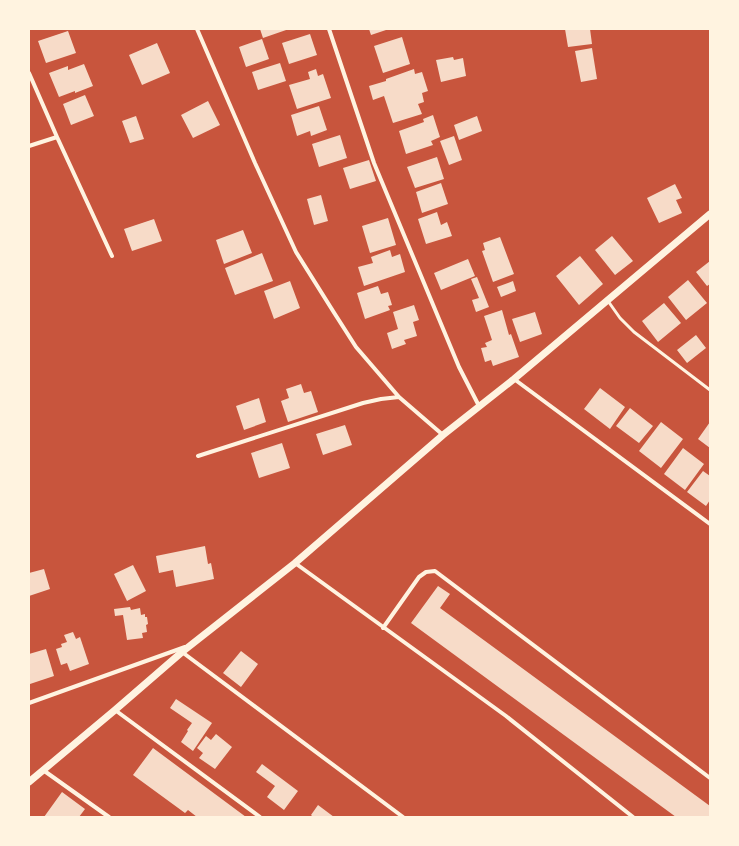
<svg xmlns="http://www.w3.org/2000/svg" width="739" height="846" viewBox="0 0 739 846" font-family="Rubik,sans-serif">
<style>
.building{fill:#f7dbc8}
.lines{fill:none;stroke-linecap:round;stroke-linejoin:round}
.service{stroke:#fff3e0;stroke-width:3}
.minor{stroke:#fff3e0;stroke-width:4}
.tertiary{stroke:#fff3e0;stroke-width:7}
</style>
<rect width="100%" height="100%" fill="#c8553d"/>
<path class="building" d="M 260,29 L 289,29 L 263,38 Z
M 369,29 L 389,29 L 371,35 Z
M 565,29 L 590,29 L 592,44 L 568,47 Z
M 68,31 L 76,53 L 46,63 L 38,41 Z
M 310,34 L 317,55 L 289,64 L 282,43 Z
M 402,37 L 410,64 L 383,73 L 374,46 Z
M 262,39 L 269,59 L 246,67 L 239,47 Z
M 157,43 L 170,73 L 142,85 L 129,55 Z
M 592,48 L 597,79 L 581,82 L 575,51 Z
M 453,57 L 454,60 L 463,58 L 466,76 L 441,82 L 436,60 Z
M 280,63 L 286,81 L 258,90 L 252,72 Z
M 84,64 L 93,86 L 75,93 L 75,91 L 59,97 L 49,73 L 68,66 L 68,70 Z
M 316,69 L 318,76 L 323,74 L 331,98 L 297,109 L 289,85 L 310,79 L 308,72 Z
M 414,69 L 415,74 L 422,72 L 428,91 L 422,93 L 424,102 L 418,104 L 422,114 L 393,123 L 384,96 L 373,100 L 369,86 L 386,81 L 386,79 Z
M 85,95 L 94,116 L 71,125 L 63,104 Z
M 208,101 L 220,125 L 193,138 L 181,115 Z
M 319,106 L 327,130 L 311,136 L 310,131 L 297,136 L 291,115 Z
M 433,115 L 440,137 L 431,141 L 433,145 L 406,154 L 399,131 L 424,122 L 423,119 Z
M 136,116 L 144,139 L 130,143 L 122,121 Z
M 477,116 L 482,131 L 459,140 L 454,125 Z
M 340,135 L 347,158 L 319,167 L 312,144 Z
M 454,136 L 462,160 L 449,165 L 440,141 Z
M 437,157 L 444,179 L 415,188 L 407,167 Z
M 369,160 L 376,181 L 350,189 L 343,168 Z
M 441,183 L 448,204 L 422,213 L 416,192 Z
M 675,184 L 682,198 L 676,200 L 682,213 L 659,223 L 647,198 Z
M 321,195 L 328,221 L 314,225 L 307,199 Z
M 437,212 L 441,225 L 447,222 L 452,236 L 426,244 L 418,219 Z
M 388,218 L 396,245 L 370,253 L 362,226 Z
M 154,219 L 162,241 L 132,251 L 124,229 Z
M 243,230 L 252,253 L 224,264 L 216,240 Z
M 612,236 L 633,261 L 615,275 L 595,250 Z
M 500,237 L 514,274 L 493,282 L 482,251 L 485,250 L 483,243 Z
M 390,250 L 392,257 L 400,254 L 405,272 L 364,286 L 358,267 L 373,263 L 371,257 Z
M 262,253 L 273,281 L 235,295 L 225,268 Z
M 580,256 L 603,284 L 579,305 L 556,276 Z
M 468,259 L 475,276 L 441,290 L 434,273 Z
M 710,261 L 710,284 L 707,286 L 696,272 Z
M 477,277 L 489,307 L 476,312 L 472,300 L 479,298 L 471,279 Z
M 688,280 L 707,303 L 686,320 L 668,297 Z
M 290,281 L 300,308 L 274,319 L 264,291 Z
M 513,281 L 516,291 L 501,297 L 497,287 Z
M 378,286 L 381,294 L 388,292 L 392,305 L 388,306 L 390,310 L 365,319 L 357,293 Z
M 664,303 L 681,323 L 658,342 L 642,321 Z
M 414,305 L 419,320 L 413,322 L 417,336 L 404,340 L 406,344 L 392,349 L 387,333 L 398,329 L 393,312 Z
M 502,310 L 509,335 L 511,334 L 519,357 L 493,366 L 491,360 L 485,362 L 481,348 L 487,347 L 485,343 L 492,340 L 484,316 Z
M 535,312 L 542,334 L 520,342 L 512,319 Z
M 696,335 L 706,348 L 687,363 L 677,350 Z
M 301,384 L 304,393 L 311,391 L 318,412 L 288,422 L 281,401 L 289,398 L 286,389 Z
M 600,388 L 625,407 L 610,429 L 584,409 Z
M 259,398 L 266,422 L 244,430 L 236,406 Z
M 630,408 L 653,426 L 639,443 L 616,426 Z
M 661,422 L 683,439 L 661,468 L 639,451 Z
M 710,422 L 710,448 L 698,439 Z
M 345,425 L 352,445 L 323,455 L 316,434 Z
M 282,443 L 290,468 L 259,478 L 251,453 Z
M 683,448 L 704,464 L 685,490 L 664,474 Z
M 703,471 L 710,476 L 710,500 L 706,506 L 687,492 Z
M 205,546 L 208,564 L 211,563 L 214,579 L 176,587 L 173,570 L 159,573 L 156,556 Z
M 133,565 L 146,591 L 127,601 L 114,574 Z
M 44,569 L 50,589 L 29,596 L 29,573 Z
M 438,586 L 450,594 L 440,608 L 710,806 L 710,817 L 676,817 L 411,623 Z
M 130,607 L 131,610 L 140,608 L 141,615 L 145,614 L 145,617 L 147,617 L 148,624 L 146,625 L 147,632 L 142,633 L 143,638 L 127,640 L 123,615 L 115,616 L 114,609 Z
M 73,632 L 76,639 L 80,637 L 89,664 L 70,671 L 67,663 L 61,665 L 56,649 L 62,647 L 61,644 L 67,642 L 64,635 Z
M 46,649 L 54,676 L 30,684 L 29,654 Z
M 241,651 L 258,664 L 241,687 L 223,673 Z
M 176,699 L 212,723 L 193,751 L 181,742 L 188,731 L 187,730 L 192,723 L 170,708 Z
M 216,734 L 232,747 L 215,769 L 199,758 L 203,753 L 197,748 L 206,736 L 211,740 Z
M 153,748 L 246,817 L 197,817 L 188,810 L 185,813 L 133,775 Z
M 262,764 L 298,791 L 284,810 L 267,797 L 275,786 L 256,772 Z
M 62,792 L 85,809 L 79,817 L 44,817 Z
M 318,805 L 334,817 L 313,817 L 311,815 Z"/>
<g class="lines">
<path class="service" d="M 608,301 L 620,318 L 634,332 L 710,390"/>
<path class="minor" d="M 197,29 L 255,163 L 296,252 L 333,311 L 356,347 L 399,397 L 443,435
M 329,29 L 374,163 L 459,367 L 479,406
M 29,73 L 57,137 L 112,256
M 29,146 L 57,137
M 514,379 L 710,524
M 198,456 L 363,403 L 381,399 L 399,397
M 295,563 L 506,716 L 633,817
M 383,628 L 419,577 L 426,572 L 435,571 L 710,778
M 182,652 L 403,817
M 29,703 L 185,647
M 115,710 L 260,817
M 43,770 L 109,817"/>
<path class="tertiary" d="M 29,782 L 115,710 L 182,652 L 295,563 L 443,435 L 514,379 L 710,214"/>
</g>
<rect width="739" height="846" fill="none" stroke="#fff3e0" stroke-width="60"/>
</svg>
